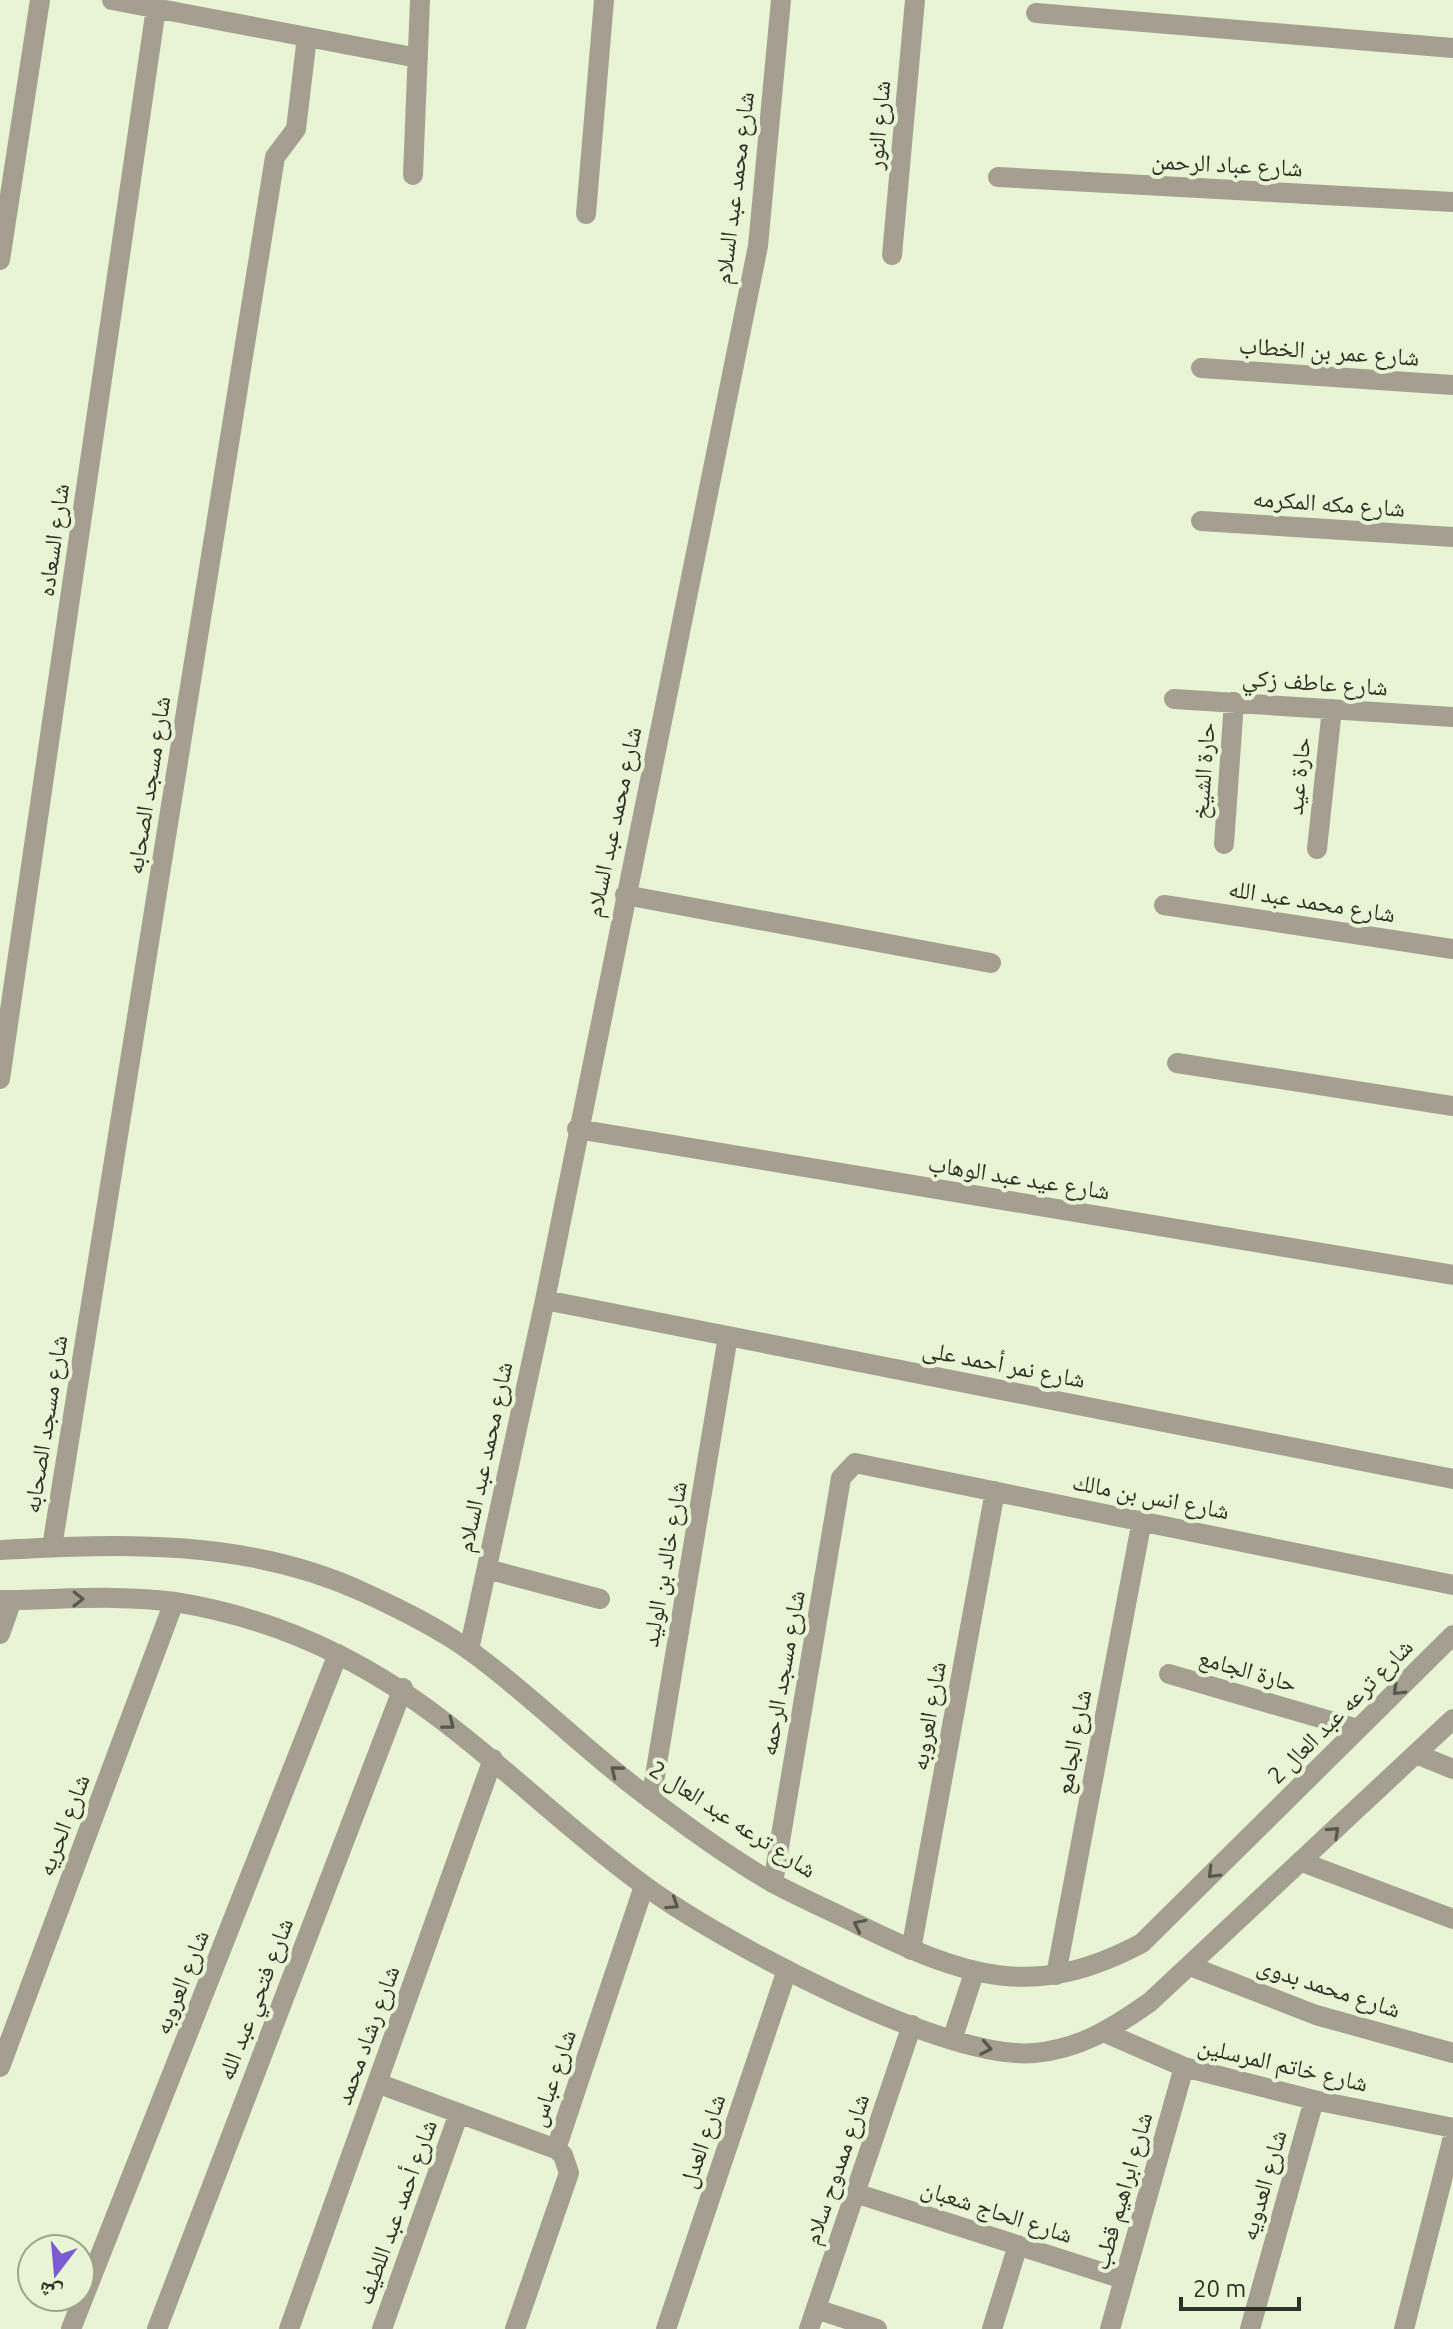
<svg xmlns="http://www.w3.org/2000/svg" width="1453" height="2329" viewBox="0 0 1453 2329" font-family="Ubuntu,'Noto Naskh Arabic',sans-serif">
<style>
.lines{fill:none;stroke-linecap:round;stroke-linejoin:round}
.service{stroke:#a49f91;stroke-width:20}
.minor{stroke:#a49f91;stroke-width:20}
.tertiary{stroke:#a49f91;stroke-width:20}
.oneway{stroke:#57584b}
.labels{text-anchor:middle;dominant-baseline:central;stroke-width:8;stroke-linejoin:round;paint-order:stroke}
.street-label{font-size:24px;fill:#2d3125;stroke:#e8f4d3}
</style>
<rect width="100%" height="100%" fill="#e8f4d3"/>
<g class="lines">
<path class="service" d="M 625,895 L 991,963
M 1177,1063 L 1453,1106"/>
<path class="minor" d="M 112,0 L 418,58
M 1036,13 L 1453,48
M 413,175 L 420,0
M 998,177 L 1453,202
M 586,214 L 604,0
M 892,255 L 915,0
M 0,260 L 40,0
M 1201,368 L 1453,385
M 1201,521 L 1453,537
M 1174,699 L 1453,717
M 1224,844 L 1234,702
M 1317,849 L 1332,709
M 1164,905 L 1453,949
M 0,1079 L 156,8
M 577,1129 L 1453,1275
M 545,1300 L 1453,1479
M 52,1547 L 275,157 L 296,129 L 307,37
M 487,1569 L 600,1599
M 0,1634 L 12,1600
M 469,1650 L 545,1300 L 758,246 L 781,0
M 1169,1674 L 1358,1729
M 1416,1754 L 1453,1769
M 651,1800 L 728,1336
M 1302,1862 L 1453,1919
M 773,1883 L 841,1478 L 855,1463 L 1453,1585
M 911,1950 L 995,1491
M 1190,1966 L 1316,2015 L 1453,2053
M 1056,1975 L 1142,1520
M 1106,2033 L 1184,2067 L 1314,2100 L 1453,2128
M 0,2067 L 174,1602
M 377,2083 L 556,2149
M 855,2193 L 1123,2279
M 816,2309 L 877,2329
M 71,2329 L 338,1654
M 157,2329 L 403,1688
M 289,2329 L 493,1759
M 382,2329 L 459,2113
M 515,2329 L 569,2173 L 563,2155 L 556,2149 L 644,1886
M 666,2329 L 787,1970
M 809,2329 L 912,2025
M 992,2329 L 1018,2245
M 1110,2329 L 1184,2067
M 1250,2329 L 1314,2100
M 1404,2329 L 1453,2137"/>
<path class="tertiary" d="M 0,1550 C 123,1543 248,1539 363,1592 C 400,1609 437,1627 469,1650 C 533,1696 588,1754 652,1800 C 690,1829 732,1859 773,1883 C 801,1898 831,1911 859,1925 C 964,1976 1032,2002 1142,1943 L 1453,1635
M 0,1600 C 57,1600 118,1594 175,1602 C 231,1611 290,1630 341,1656 C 457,1714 541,1811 645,1886 C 720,1941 943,2061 1034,2053 C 1080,2049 1113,2028 1150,2002 L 1453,1719
M 952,2040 L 974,1973"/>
</g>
<defs><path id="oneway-chevron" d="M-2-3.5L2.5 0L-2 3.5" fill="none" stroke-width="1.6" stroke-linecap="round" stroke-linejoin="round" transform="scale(2)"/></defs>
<g class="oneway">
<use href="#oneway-chevron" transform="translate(78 1599) rotate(1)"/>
<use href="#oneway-chevron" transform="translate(1398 1690) rotate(135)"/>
<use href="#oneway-chevron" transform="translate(449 1724) rotate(38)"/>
<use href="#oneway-chevron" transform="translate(616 1771) rotate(-141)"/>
<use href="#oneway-chevron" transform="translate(1334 1832) rotate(-43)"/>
<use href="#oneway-chevron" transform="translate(1213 1873) rotate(135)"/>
<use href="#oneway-chevron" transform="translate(673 1904) rotate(33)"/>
<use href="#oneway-chevron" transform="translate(859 1925) rotate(-154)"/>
<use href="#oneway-chevron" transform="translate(986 2048) rotate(11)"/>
</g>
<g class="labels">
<g class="street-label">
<text transform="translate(878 125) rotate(-85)">شارع النور</text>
<text transform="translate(1227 164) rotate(3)">شارع عباد الرحمن</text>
<text transform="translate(734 188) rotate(-83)">شارع محمد عبد السلام</text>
<text transform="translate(1329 351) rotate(4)">شارع عمر بن الخطاب</text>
<text transform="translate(1329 503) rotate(4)">شارع مكه المكرمه</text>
<text transform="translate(53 540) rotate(-82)">شارع السعاده</text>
<text transform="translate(1315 682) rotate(4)">شارع عاطف زكي</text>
<text transform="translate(1203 771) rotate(-86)">حارة الشيخ</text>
<text transform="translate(1298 776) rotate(-84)">حارة عيد</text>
<text transform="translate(148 785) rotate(-81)">شارع مسجد الصحابه</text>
<text transform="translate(613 822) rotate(-78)">شارع محمد عبد السلام</text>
<text transform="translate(1312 901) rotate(9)">شارع محمد عبد الله</text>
<text transform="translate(1019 1177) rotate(9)">شارع عيد عبد الوهاب</text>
<text transform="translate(1004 1364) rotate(11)">شارع نمر أحمد على</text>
<text transform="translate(45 1424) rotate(-81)">شارع مسجد الصحابه</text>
<text transform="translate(484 1457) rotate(-78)">شارع محمد عبد السلام</text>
<text transform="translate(1151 1496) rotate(11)">شارع انس بن مالك</text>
<text transform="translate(664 1564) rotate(-80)">شارع خالد بن الوليد</text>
<text transform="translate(1248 1670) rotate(16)">حارة الجامع</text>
<text transform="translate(782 1673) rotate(-80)">شارع مسجد الرحمه</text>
<text transform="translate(1340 1711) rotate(-45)">شارع ترعه عبد العال 2</text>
<text transform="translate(928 1716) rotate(-80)">شارع العروبه</text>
<text transform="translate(1073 1742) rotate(-79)">شارع الجامع</text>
<text transform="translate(733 1819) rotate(33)">شارع ترعه عبد العال 2</text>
<text transform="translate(63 1825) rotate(-69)">شارع الحريه</text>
<text transform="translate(181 1982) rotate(-68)">شارع العروبه</text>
<text transform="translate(1329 1987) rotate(18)">شارع محمد بدوى</text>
<text transform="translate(255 1999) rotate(-69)">شارع فتحي عبد الله</text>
<text transform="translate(367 2035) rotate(-70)">شارع رشاد محمد</text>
<text transform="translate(1283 2064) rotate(13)">شارع خاتم المرسلين</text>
<text transform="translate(552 2078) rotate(-71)">شارع عباس</text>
<text transform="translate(702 2141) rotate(-71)">شارع العدل</text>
<text transform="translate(836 2169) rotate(-71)">شارع ممدوح سلام</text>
<text transform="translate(1263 2185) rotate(-74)">شارع العدويه</text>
<text transform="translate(1122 2191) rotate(-74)">شارع ابراهيم قطب</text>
<text transform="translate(997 2211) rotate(18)">شارع الحاج شعبان</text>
<text transform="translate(396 2212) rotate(-70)">شارع أحمد عبد اللطيف</text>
</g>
</g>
<g transform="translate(56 2273) rotate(196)"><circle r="38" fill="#e8f4d3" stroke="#9da68d" stroke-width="2"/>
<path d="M0-6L14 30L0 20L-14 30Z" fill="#7d59d3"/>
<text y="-12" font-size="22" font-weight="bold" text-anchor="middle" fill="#2d3125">ش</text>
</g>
<path d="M1181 2297v12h118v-12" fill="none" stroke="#2d3125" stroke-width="4"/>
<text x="1193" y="2297" font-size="24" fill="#2d3125" stroke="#e8f4d3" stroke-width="6" paint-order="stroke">20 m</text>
</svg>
